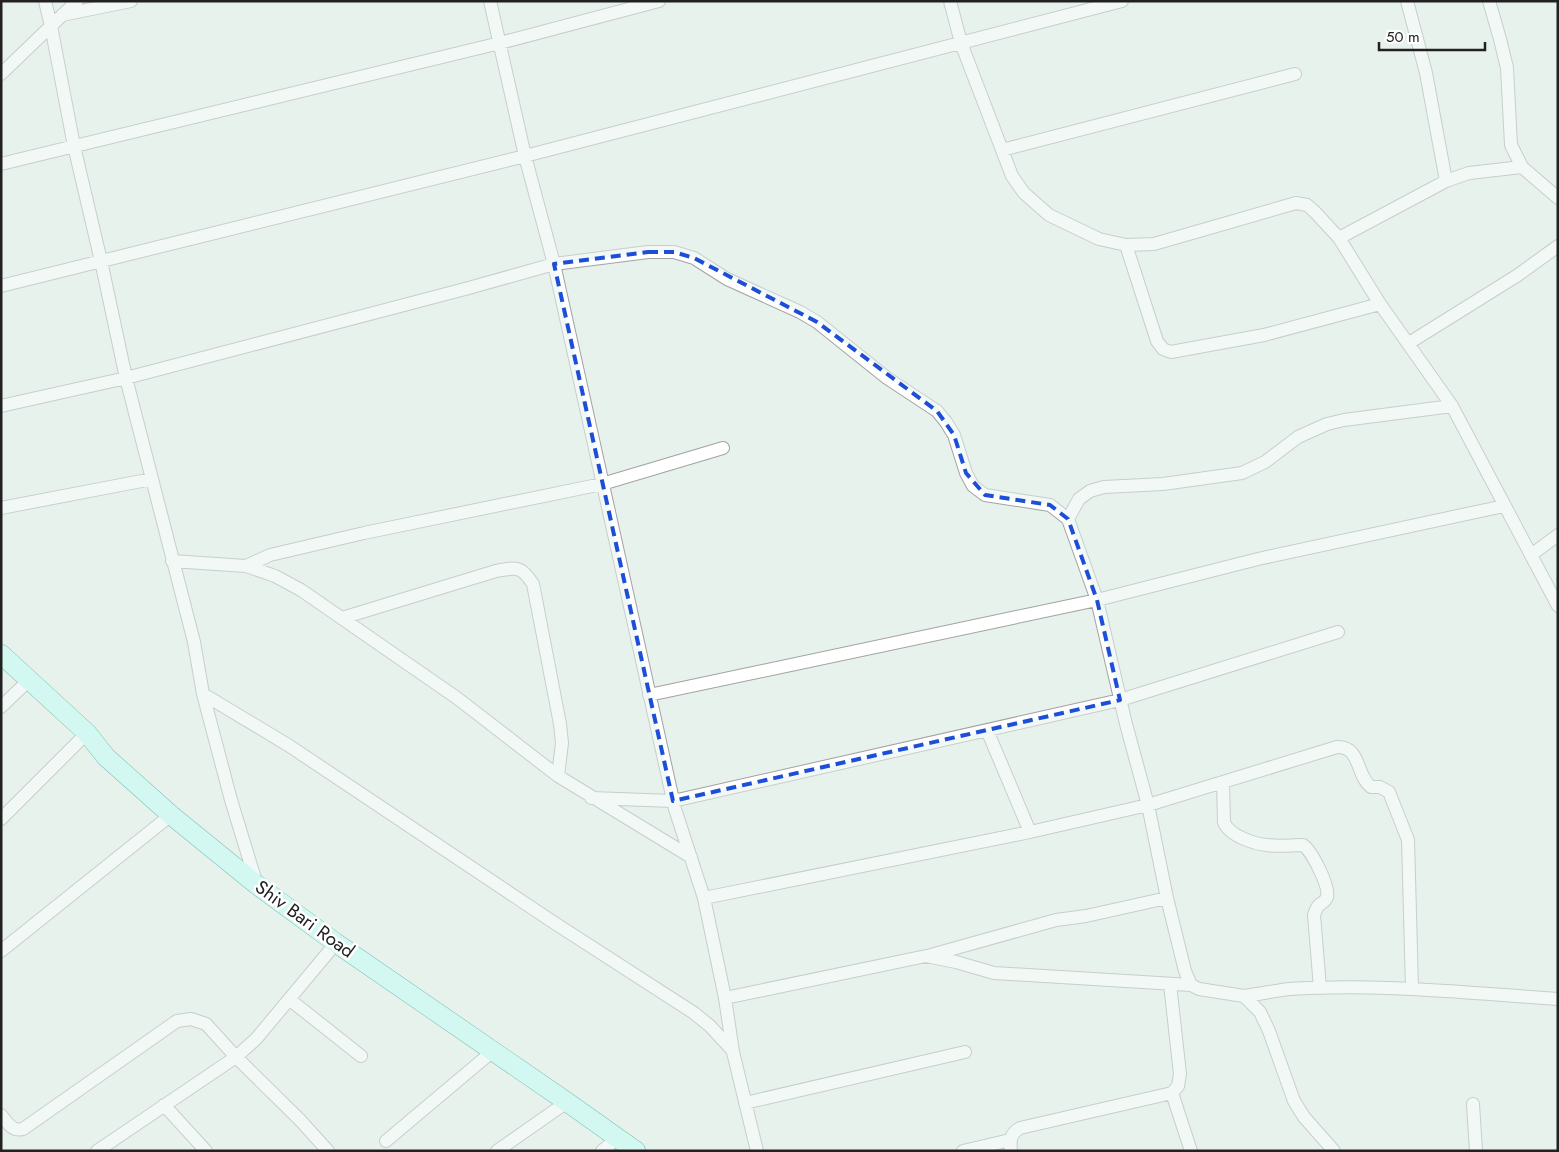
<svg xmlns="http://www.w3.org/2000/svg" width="1559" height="1152" viewBox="0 0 1559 1152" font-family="Jost,sans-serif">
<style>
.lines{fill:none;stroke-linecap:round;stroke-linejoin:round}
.street-casing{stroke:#a2a2a2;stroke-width:14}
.secondary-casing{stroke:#008076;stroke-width:20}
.street{stroke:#fff;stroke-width:12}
.secondary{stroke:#b9fff5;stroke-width:19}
.marked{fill:none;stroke:#1d4ed8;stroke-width:4;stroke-dasharray:10 6;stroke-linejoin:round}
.labels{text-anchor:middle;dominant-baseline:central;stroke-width:5;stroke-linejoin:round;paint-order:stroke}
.street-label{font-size:19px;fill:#212121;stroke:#fff}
</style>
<rect width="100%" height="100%" fill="#e7f2ec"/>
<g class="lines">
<defs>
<path id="street" d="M 45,1 L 51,26 L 74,146 L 101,261 L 126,378 L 194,642 L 203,694 L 231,800 L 257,885
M 490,1 L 525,156 L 554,264 L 675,809 L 704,898 L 725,998 L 733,1052 L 757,1151
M 950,1 L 961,43 L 1012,176 L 1024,193 L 1049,215 L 1099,239 L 1126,245 L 1154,244 L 1296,203 L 1307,205 L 1314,211 L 1339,238 L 1380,304 L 1452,406 L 1558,606
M 1407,1 L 1426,73 L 1446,181
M 1489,1 L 1500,39 L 1507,68 L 1511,145 L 1522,167 L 1558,198
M 62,15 L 131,1
M 1,74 L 77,1
M 1002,150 L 1295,74
M 1,164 L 500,43 L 659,1
M 1339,238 L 1446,181 L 1469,173 L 1522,167
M 1126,245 L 1157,341 L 1163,349 L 1171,352 L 1264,335 L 1380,304
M 1,286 L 525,156 L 1122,1
M 1409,343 L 1518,275 L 1558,246
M 1,406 L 126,378 L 465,289 L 554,264 L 648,252 L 674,252 L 694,258 L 727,279 L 800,312 L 817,322 L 887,378 L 937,411 L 946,422 L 954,435 L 966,473 L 973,486 L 985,495 L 1050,505 L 1068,519 L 1097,600 L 1126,724 L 1148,805 L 1167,898 L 1185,971 L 1191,985 L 1199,989 L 1244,996 L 1260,1012 L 1269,1031 L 1294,1101 L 1304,1117 L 1334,1151
M 1,508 L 152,479
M 1068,519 L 1079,499 L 1090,491 L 1104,487 L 1163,484 L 1242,473 L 1265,462 L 1298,437 L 1327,424 L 1344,420 L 1452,406
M 1531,555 L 1558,535
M 172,561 L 246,566 L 275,576 L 301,590 L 457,698 L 558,776 L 691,857
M 246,566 L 270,555 L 364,533 L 602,484 L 723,448
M 342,618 L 496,571 C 517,567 521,566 533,584 L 560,724 L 562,743 L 558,776
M 203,694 L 288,745 L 553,922 L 694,1013 L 710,1026 L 733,1051
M 649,695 L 1097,600 L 1258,559 L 1504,506
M 1,707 L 29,680
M 987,730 L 1030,832
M 1223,782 L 1224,822 C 1228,835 1254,844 1267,845 C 1279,847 1291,845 1303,845 C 1311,850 1330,886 1327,897 C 1326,901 1323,902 1319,905 C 1317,907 1315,912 1314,915 L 1320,988
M 591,798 L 673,801 L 1120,700 L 1338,632
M 1,819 L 87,733
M 704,898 L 1030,832 L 1148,805 L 1337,747 C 1361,746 1356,776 1371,787 L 1380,787 L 1389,792 L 1408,840 L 1412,988
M 1,951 L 171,815
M 931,955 L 1056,920 L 1086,916 L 1167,898
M 1244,996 C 1259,994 1274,991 1289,989 C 1378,983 1468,993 1558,999
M 725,998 L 926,956 L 956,962 L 994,973 L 1191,985
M 289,999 L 361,1056
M 1172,1093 L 1191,1151
M 745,1103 L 965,1052
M 1473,1104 L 1476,1151
M 164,1105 L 206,1151
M 1,1115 C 8,1123 12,1132 23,1129 L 177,1021 L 191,1019 L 206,1024 L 236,1057 L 300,1120 L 328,1151
M 386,1141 L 493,1051
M 97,1151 L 236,1057 L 256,1039 L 336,943
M 497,1151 L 567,1102
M 602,1151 L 618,1138
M 963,1151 L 1010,1140
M 1011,1151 C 1010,1140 1010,1134 1020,1128 L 1172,1093 L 1178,1086 L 1180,1074 L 1170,984"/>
<path id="secondary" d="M 1,654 L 87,733 L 106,757 L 171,815 L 257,885 L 336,943 L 567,1102 L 636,1151"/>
</defs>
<use href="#street" class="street-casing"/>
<use href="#secondary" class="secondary-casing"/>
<use href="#street" class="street"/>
<use href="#secondary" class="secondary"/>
</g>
<path d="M0 0H1559V1152H0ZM 648,252 L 674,252 L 694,258 L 817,322 L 937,411 L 954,435 L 966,473 L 985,495 L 1050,505 L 1068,519 L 1097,600 L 1120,700 L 673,801 L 554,264 Z" fill="#e7f2ec" fill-opacity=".55" fill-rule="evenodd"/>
<path class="marked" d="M 648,252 L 674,252 L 694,258 L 817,322 L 937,411 L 954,435 L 966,473 L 985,495 L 1050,505 L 1068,519 L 1097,600 L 1120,700 L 673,801 L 554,264 Z"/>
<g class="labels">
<g class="street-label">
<text transform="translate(305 919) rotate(36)">Shiv Bari Road</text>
</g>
</g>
<rect width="1559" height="1152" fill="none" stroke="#212121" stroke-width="5"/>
<path d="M1379 42v8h106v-8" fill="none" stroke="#212121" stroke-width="2.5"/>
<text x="1386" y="42" font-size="15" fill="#212121" stroke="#ffffff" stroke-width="4" paint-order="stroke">50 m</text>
</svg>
